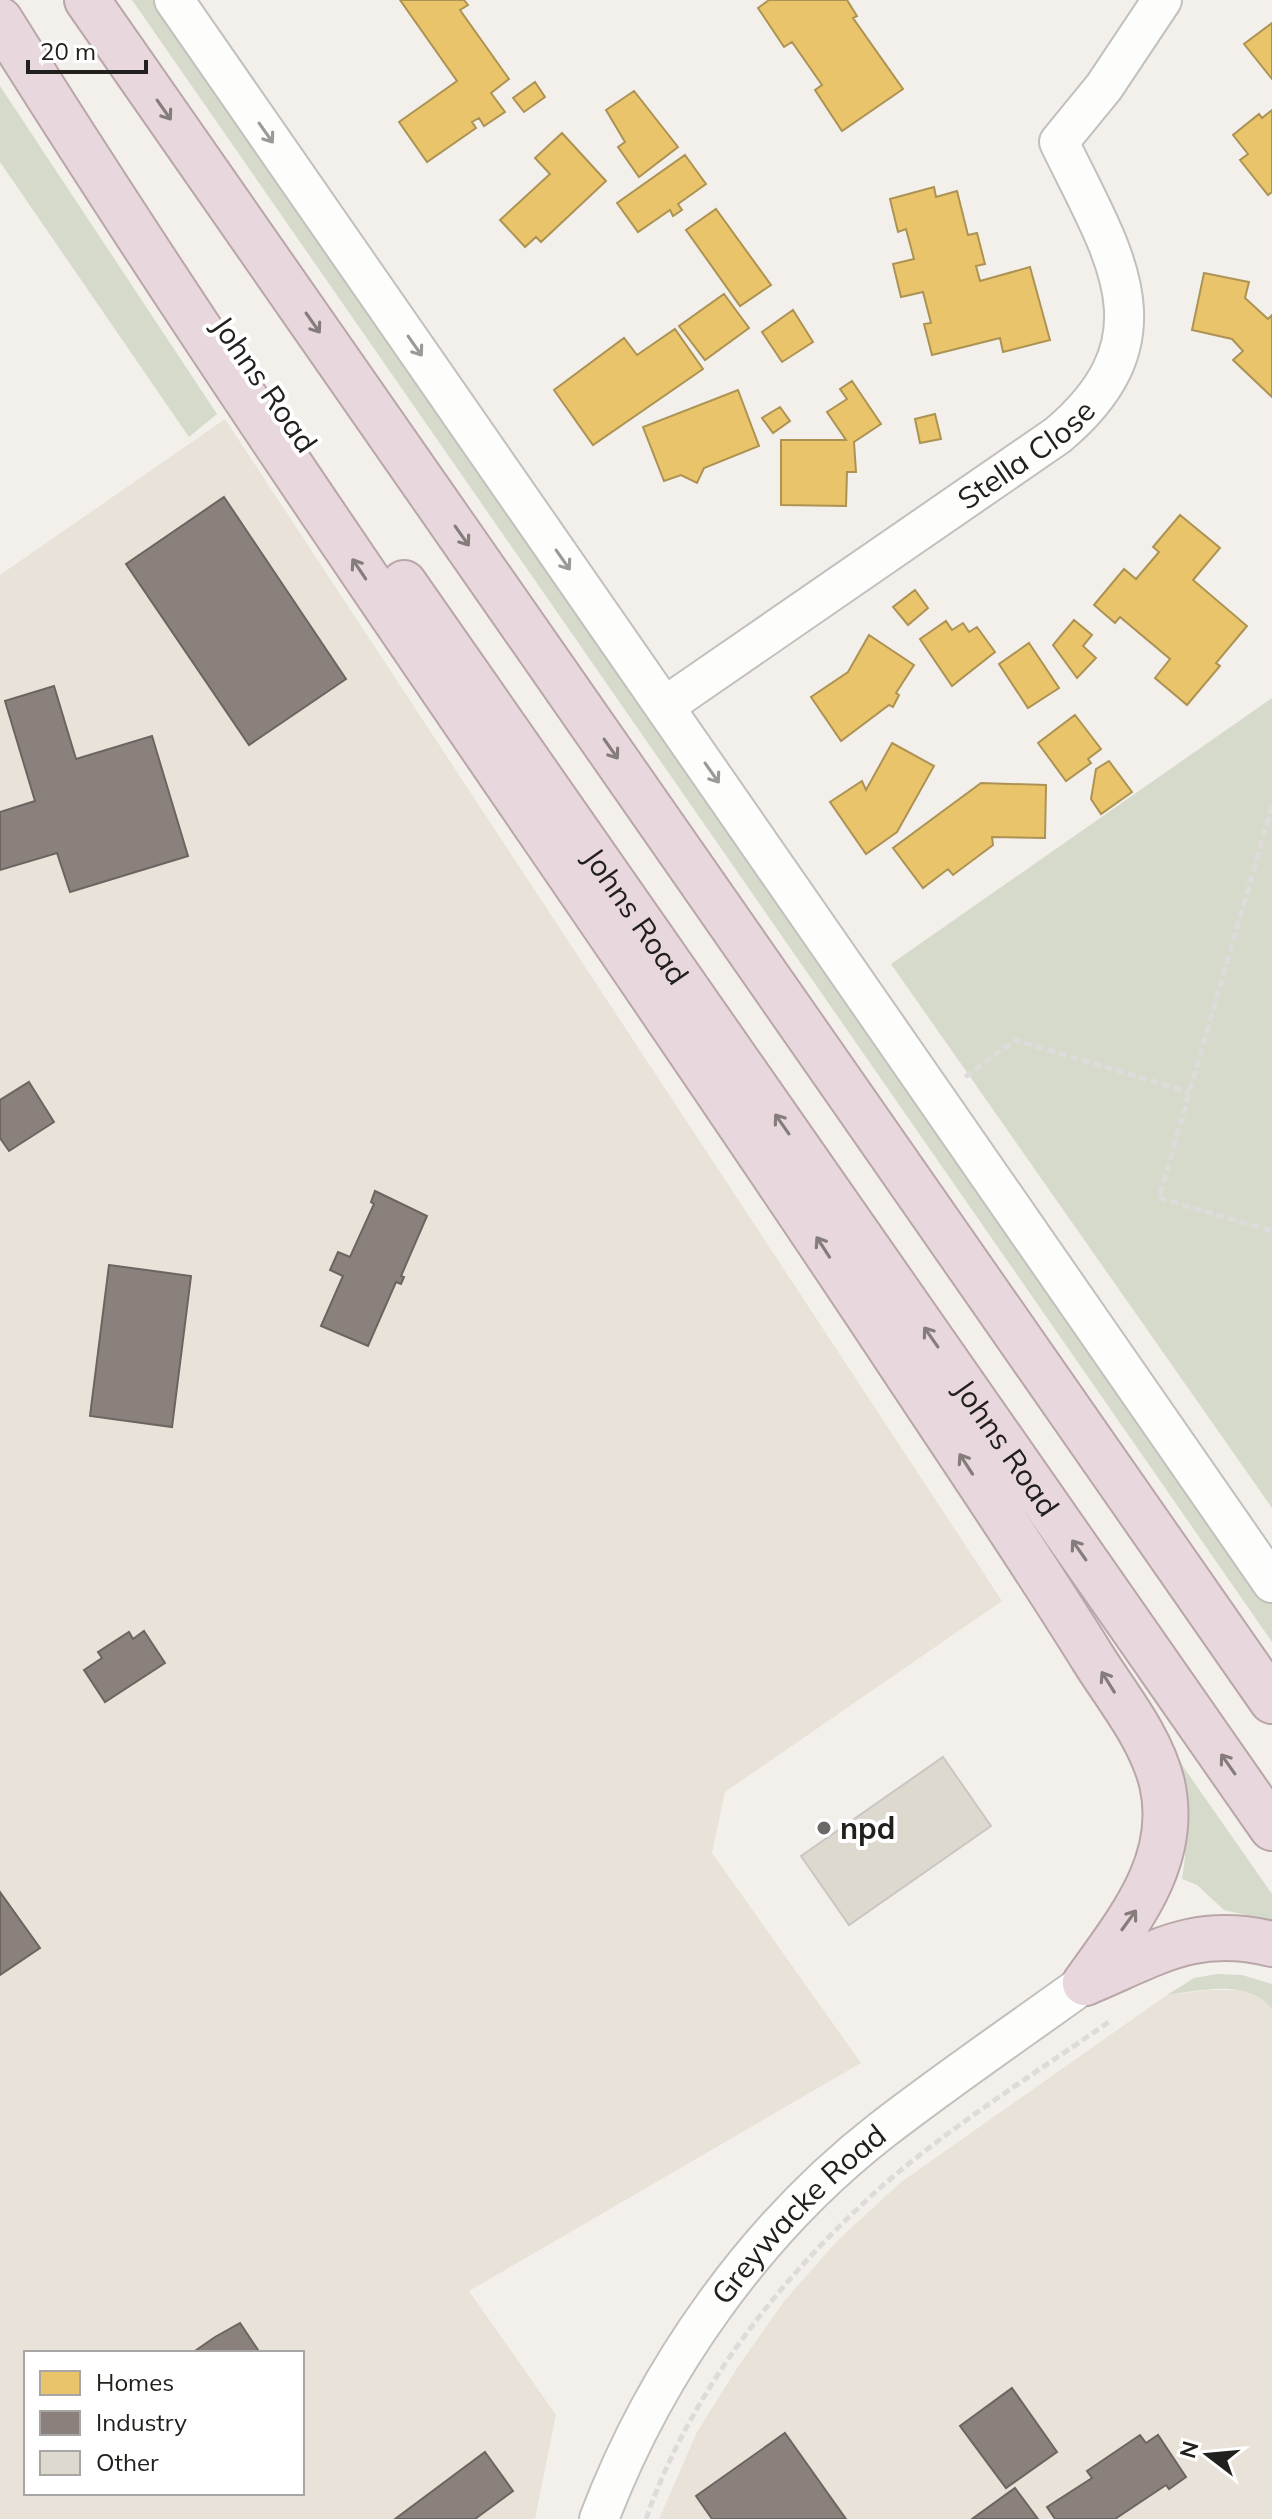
<svg xmlns="http://www.w3.org/2000/svg" width="1272" height="2519" viewBox="0 0 1272 2519" font-family="Mulish,sans-serif">
<style>
.built{fill:#e8e2d8;fill-rule:evenodd}
.green{fill:#d6dacb}
.homes{fill:#e9c46a;stroke:#ad9353;stroke-width:2}
.industry{fill:#8a817c;stroke:#6b6460;stroke-width:2}
.building{fill:#ded9cf;stroke:#c9c7c4;stroke-width:2}
.lines{fill:none;stroke-linecap:round;stroke-linejoin:round}
.minor-casing{stroke:#c2c0bd;stroke-width:42}
.highway-casing{stroke:#b9a6a9;stroke-width:48}
.path{stroke:#dedcdb;stroke-width:5;stroke-dasharray:8 4;stroke-linecap:butt}
.minor{stroke:#fdfdfc;stroke-width:38}
.highway{stroke:#e8d7dc;stroke-width:44}
.oneway{stroke:#857c7c}
.oneway2{stroke:#9a9a98}
.poi-dot{fill:#6b6965;stroke:#fff;stroke-width:3}
.labels{text-anchor:middle;dominant-baseline:central;stroke-width:8;stroke-linejoin:round;paint-order:stroke}
.street-label{font-size:30px;fill:#22201d;stroke:#fff}
.poi-label{font-size:30px;font-weight:bold;fill:#22201d;stroke:#fff;text-anchor:start}
</style>
<rect width="100%" height="100%" fill="#f3f0ec"/>
<path class="built" d="M 225,419 L 1002,1601 L 725,1792 L 712,1853 L 861,2063 L 469,2291 L 556,2415 L 535,2519 L 0,2519 L 0,575 ZM 26,2353 L 302,2353 L 302,2493 L 26,2493 Z
M 1210,1990 L 1244,1990 L 1272,2000 L 1272,2519 L 659,2519 L 697,2432 L 739,2365 L 785,2300 L 838,2240 L 901,2182 L 1167,1995 Z"/>
<path class="green" d="M 132,0 L 158,0 L 1272,1604 L 1272,1642 Z
M 0,86 L 217,414 L 189,437 L 0,162 Z
M 1272,698 L 1272,1508 L 891,964 Z
M 1173,1752 L 1272,1894 L 1272,1921 L 1224,1910 L 1197,1885 L 1182,1879 C 1190,1833 1184,1797 1173,1752 Z
M 1217,1974 L 1242,1975 L 1272,1984 L 1272,2009 C 1247,1978 1202,1991 1167,1995 L 1194,1978 Z"/>
<path class="homes" d="M 400,0 L 464,0 L 468,5 L 460,10 L 509,79 L 491,93 L 505,112 L 484,126 L 479,118 L 472,122 L 476,128 L 427,162 L 399,122 L 457,81 Z
M 769,0 L 847,0 L 857,16 L 853,18 L 903,89 L 842,131 L 815,90 L 822,85 L 792,42 L 784,47 L 758,8 Z
M 1272,23 L 1272,79 L 1244,44 Z
M 535,82 L 545,97 L 524,112 L 513,98 Z
M 634,91 L 678,147 L 639,177 L 618,147 L 625,142 L 606,110 Z
M 1272,110 L 1272,192 L 1268,195 L 1240,160 L 1248,154 L 1233,135 L 1259,114 L 1262,118 Z
M 562,133 L 606,181 L 541,242 L 536,237 L 525,247 L 500,220 L 550,174 L 535,158 Z
M 685,155 L 706,184 L 678,204 L 682,210 L 673,216 L 670,210 L 638,232 L 617,203 Z
M 934,187 L 936,197 L 957,191 L 968,235 L 977,233 L 985,264 L 976,266 L 980,281 L 1030,267 L 1050,340 L 1003,352 L 1000,338 L 932,355 L 924,324 L 931,323 L 923,292 L 901,297 L 893,264 L 914,259 L 906,229 L 898,232 L 890,199 Z
M 716,209 L 771,285 L 740,306 L 686,230 Z
M 1204,273 L 1249,282 L 1245,298 L 1268,319 L 1272,315 L 1272,397 L 1233,360 L 1243,351 L 1232,339 L 1192,330 Z
M 724,294 L 749,328 L 705,360 L 679,326 Z
M 793,310 L 813,342 L 782,362 L 762,332 Z
M 675,329 L 703,369 L 593,445 L 554,390 L 624,338 L 637,355 Z
M 852,381 L 881,424 L 854,442 L 856,472 L 847,472 L 846,506 L 781,505 L 781,440 L 846,440 L 827,412 L 847,399 L 840,389 Z
M 738,390 L 759,446 L 704,468 L 697,483 L 681,475 L 664,481 L 643,427 Z
M 780,407 L 790,421 L 773,433 L 762,418 Z
M 935,414 L 941,439 L 920,443 L 915,419 Z
M 1180,515 L 1220,548 L 1193,580 L 1247,626 L 1216,663 L 1220,666 L 1187,705 L 1155,678 L 1170,659 L 1120,617 L 1115,623 L 1094,605 L 1124,569 L 1136,579 L 1159,552 L 1153,547 Z
M 915,590 L 928,608 L 908,625 L 893,607 Z
M 1074,620 L 1092,635 L 1083,646 L 1096,658 L 1077,678 L 1053,645 Z
M 946,621 L 952,630 L 963,623 L 969,632 L 977,627 L 995,652 L 952,686 L 920,639 Z
M 869,635 L 914,665 L 896,693 L 899,695 L 893,707 L 889,705 L 841,741 L 811,697 L 848,672 Z
M 1029,643 L 1059,688 L 1028,708 L 999,664 Z
M 1075,715 L 1101,749 L 1088,759 L 1091,763 L 1066,781 L 1038,743 Z
M 892,743 L 934,766 L 897,832 L 866,854 L 830,802 L 862,781 L 866,790 Z
M 1109,761 L 1132,792 L 1101,814 L 1091,799 L 1096,769 Z
M 981,783 L 1046,785 L 1045,838 L 992,837 L 993,845 L 953,875 L 948,869 L 923,888 L 893,848 Z"/>
<path class="industry" d="M 224,497 L 346,679 L 249,745 L 126,564 Z
M 54,686 L 76,759 L 152,736 L 188,856 L 70,892 L 57,853 L 0,870 L 0,812 L 35,801 L 5,701 Z
M 29,1082 L 54,1122 L 9,1151 L 0,1138 L 0,1100 Z
M 375,1191 L 427,1216 L 401,1276 L 404,1277 L 401,1284 L 396,1282 L 368,1346 L 321,1326 L 343,1276 L 330,1270 L 338,1252 L 350,1257 L 374,1204 L 371,1202 Z
M 109,1265 L 191,1276 L 172,1427 L 90,1416 Z
M 144,1631 L 165,1663 L 105,1702 L 84,1670 L 102,1658 L 98,1652 L 129,1632 L 133,1639 Z
M 0,1892 L 40,1948 L 0,1975 Z
M 240,2323 L 260,2353 L 192,2353 L 215,2337 Z
M 1012,2388 L 1057,2452 L 1006,2488 L 960,2426 Z
M 785,2433 L 846,2519 L 712,2519 L 696,2496 Z
M 1140,2435 L 1146,2443 L 1158,2435 L 1186,2477 L 1169,2489 L 1166,2485 L 1115,2519 L 1055,2519 L 1047,2507 L 1092,2478 L 1087,2471 Z
M 485,2452 L 513,2491 L 475,2519 L 395,2519 Z
M 1015,2488 L 1038,2519 L 972,2519 Z"/>
<path class="building" d="M 943,1757 L 991,1826 L 849,1925 L 801,1856 Z"/>
<g class="lines">
<defs>
<g id="minor">
<path d="M 174,0 L 1272,1583"/>
<path id="s1" d="M 665,706 L 1058,435 C 1174,337 1113,254 1059,142 L 1104,87 L 1162,0"/>
<path id="s2" d="M 599,2519 C 656,2369 756,2228 882,2130 C 948,2079 1017,2032 1085,1983"/>
</g>
<g id="highway">
<path d="M 87,0 L 1272,1701"/>
<path d="M 0,20 C 287,478 604,915 901,1365 C 966,1463 1032,1560 1094,1660 C 1118,1698 1151,1738 1162,1783 C 1180,1862 1127,1923 1085,1983"/>
<path id="s3" d="M 404,583 L 1272,1828"/>
<path d="M 1085,1983 C 1155,1954 1194,1925 1272,1944"/>
</g>
</defs>
<use href="#minor" class="minor-casing"/>
<use href="#highway" class="highway-casing"/>
<path class="path" d="M 1272,806 L 1159,1198 L 1272,1231
M 965,1077 L 1015,1040 L 1189,1092
M 646,2519 C 691,2389 786,2270 888,2181 C 957,2122 1036,2073 1110,2021"/>
<use href="#minor" class="minor"/>
<use href="#highway" class="highway"/>
</g>
<defs><path id="oneway-shaft" d="M-6 0H5M1.5-3L5.5 0L1.5 3" fill="none" stroke-width="1.6" stroke-linecap="round" stroke-linejoin="round" transform="scale(2)"/></defs>
<g class="oneway">
<use href="#oneway-shaft" transform="translate(164 110) rotate(55)"/>
<use href="#oneway-shaft" transform="translate(313 323) rotate(55)"/>
<use href="#oneway-shaft" transform="translate(462 536) rotate(55)"/>
<use href="#oneway-shaft" transform="translate(359 569) rotate(-124)"/>
<use href="#oneway-shaft" transform="translate(611 749) rotate(55)"/>
<use href="#oneway-shaft" transform="translate(782 1124) rotate(-125)"/>
<use href="#oneway-shaft" transform="translate(823 1247) rotate(-123)"/>
<use href="#oneway-shaft" transform="translate(931 1337) rotate(-125)"/>
<use href="#oneway-shaft" transform="translate(966 1464) rotate(-123)"/>
<use href="#oneway-shaft" transform="translate(1079 1550) rotate(-125)"/>
<use href="#oneway-shaft" transform="translate(1108 1682) rotate(-122)"/>
<use href="#oneway-shaft" transform="translate(1228 1764) rotate(-125)"/>
<use href="#oneway-shaft" transform="translate(1129 1920) rotate(-54)"/>
</g>
<g class="oneway2">
<use href="#oneway-shaft" transform="translate(266 133) rotate(55)"/>
<use href="#oneway-shaft" transform="translate(415 346) rotate(55)"/>
<use href="#oneway-shaft" transform="translate(563 560) rotate(55)"/>
<use href="#oneway-shaft" transform="translate(712 773) rotate(55)"/>
</g>
<circle class="poi-dot" cx="824" cy="1828" r="8"/>
<g class="labels">
<g class="street-label">
<text transform="translate(265 384) rotate(55)">Johns Road</text>
<text stroke="none"><textPath href="#s1" startOffset="440">Stella Close</textPath></text>
<text stroke="none"><textPath href="#s3" startOffset="406">Johns Road</textPath></text>
<text stroke="none"><textPath href="#s3" startOffset="1054">Johns Road</textPath></text>
<text stroke="none"><textPath href="#s2" startOffset="368">Greywacke Road</textPath></text>
</g>
<g class="poi-label">
<text x="840" y="1828">npd</text>
</g>
</g>
<rect x="24" y="2351" width="280" height="144" fill="#ffffff" stroke="#a7a6a5" stroke-width="2"/>
<rect x="40" y="2371" width="40" height="24" fill="#e9c46a" stroke="#a7a6a5" stroke-width="2"/>
<text x="96" y="2391" font-size="24" fill="#22201d">Homes</text>
<rect x="40" y="2411" width="40" height="24" fill="#8a817c" stroke="#a7a6a5" stroke-width="2"/>
<text x="96" y="2431" font-size="24" fill="#22201d">Industry</text>
<rect x="40" y="2451" width="40" height="24" fill="#ded9cf" stroke="#a7a6a5" stroke-width="2"/>
<text x="96" y="2471" font-size="24" fill="#22201d">Other</text>
<g transform="translate(1208 2455) rotate(286)" stroke="#ffffff" stroke-width="6" paint-order="stroke">
<path d="M0-6L14 30L0 20L-14 30Z" fill="#22201d"/>
<text y="-12" font-size="22" font-weight="bold" text-anchor="middle" fill="#22201d">N</text>
</g>
<path d="M28 60v12h118v-12" fill="none" stroke="#22201d" stroke-width="4"/>
<text x="40" y="60" font-size="24" fill="#22201d" stroke="#ffffff" stroke-width="6" paint-order="stroke">20 m</text>
</svg>
